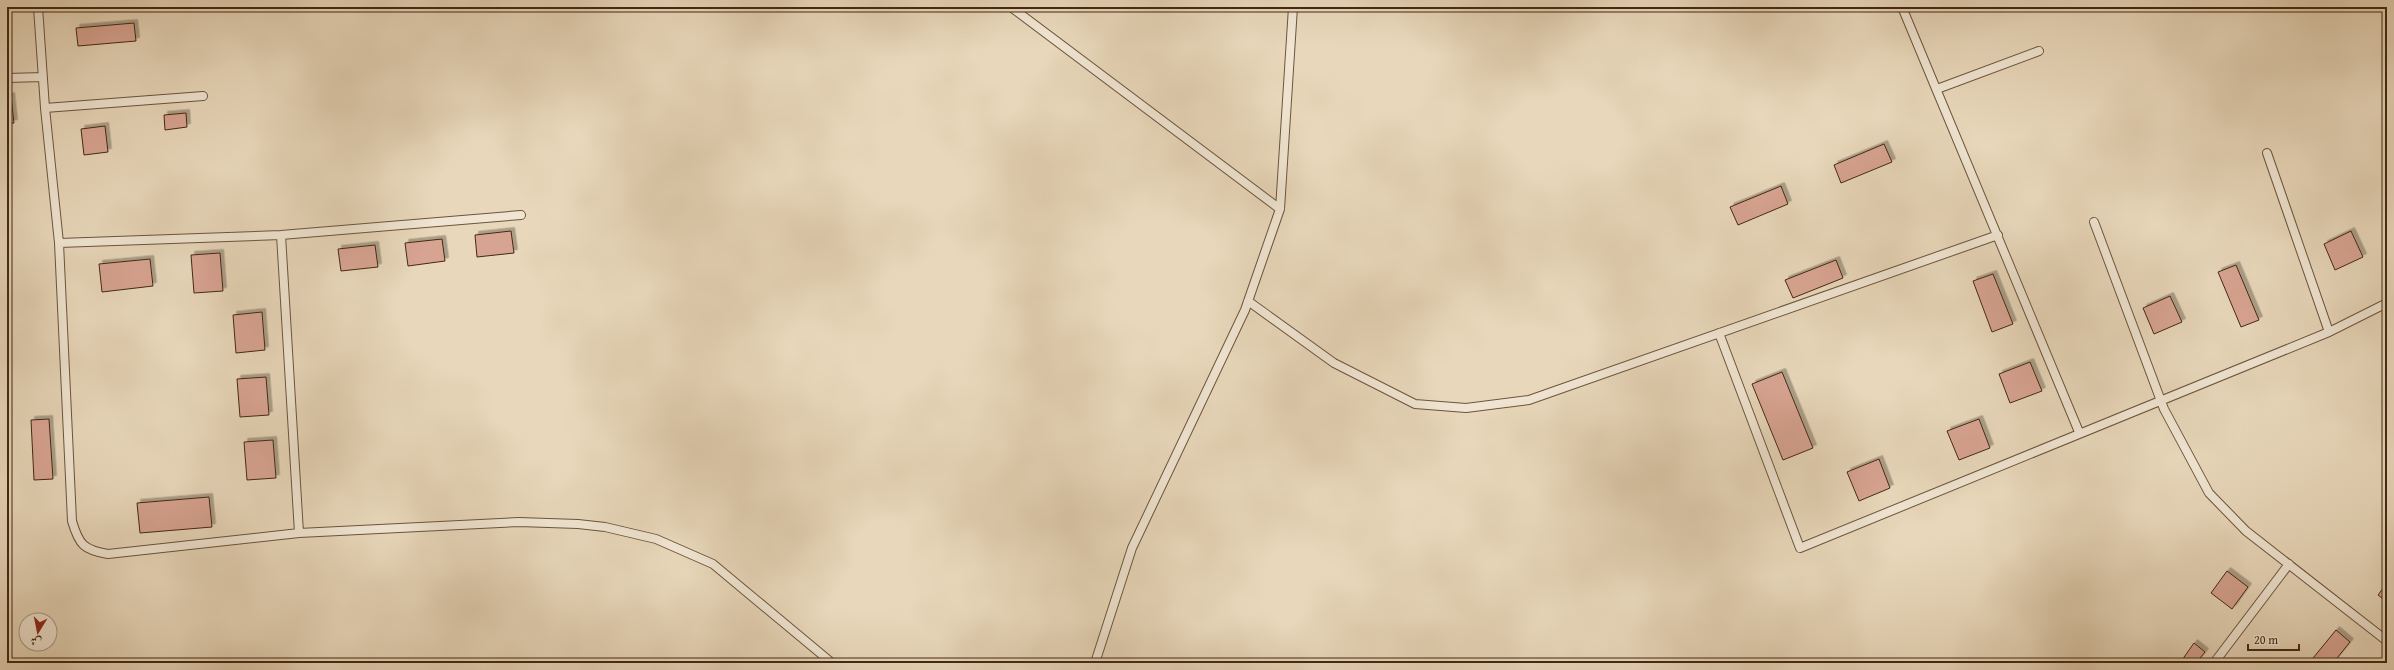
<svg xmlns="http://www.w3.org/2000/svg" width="2394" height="670" viewBox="0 0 2394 670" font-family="'Gentium Book Plus',Amiri,serif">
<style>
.building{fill:#d8a492;stroke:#422813;filter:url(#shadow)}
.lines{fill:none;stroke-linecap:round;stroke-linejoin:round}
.service-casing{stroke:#6c543d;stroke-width:10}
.service{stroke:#f0e5d2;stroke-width:8}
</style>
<defs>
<filter id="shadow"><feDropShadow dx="3.5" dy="-3.5" stdDeviation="0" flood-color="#0004"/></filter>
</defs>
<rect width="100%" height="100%" fill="#e8d7ba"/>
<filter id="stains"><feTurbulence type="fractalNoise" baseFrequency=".005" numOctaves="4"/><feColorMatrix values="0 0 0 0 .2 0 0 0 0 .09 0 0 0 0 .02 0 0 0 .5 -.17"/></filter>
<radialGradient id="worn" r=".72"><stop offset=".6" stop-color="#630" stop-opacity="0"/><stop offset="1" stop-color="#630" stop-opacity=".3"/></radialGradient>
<path class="building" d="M 134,23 L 136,41 L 78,46 L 76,28 Z
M 11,96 L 14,123 L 7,124 L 7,97 Z
M 186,113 L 187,127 L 165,130 L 164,115 Z
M 105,126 L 108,152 L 84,155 L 81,129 Z
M 1884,144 L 1892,162 L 1841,183 L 1834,165 Z
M 1781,186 L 1788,204 L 1738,225 L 1730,207 Z
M 511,231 L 514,253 L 477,257 L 475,235 Z
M 2351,231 L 2363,257 L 2335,270 L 2324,244 Z
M 442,239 L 445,261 L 408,266 L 405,243 Z
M 375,245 L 378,267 L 341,271 L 338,249 Z
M 220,253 L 223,291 L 194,293 L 191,255 Z
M 150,259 L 153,286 L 102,292 L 99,264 Z
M 1836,260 L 1843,278 L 1793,298 L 1785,280 Z
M 2236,265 L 2259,320 L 2241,327 L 2218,272 Z
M 1993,274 L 2013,324 L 1992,332 L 1973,281 Z
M 2170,296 L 2182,322 L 2154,334 L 2143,308 Z
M 262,312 L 265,350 L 236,353 L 233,315 Z
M 2030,362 L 2042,391 L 2010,403 L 1999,374 Z
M 1782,372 L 1813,448 L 1783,460 L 1752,384 Z
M 266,377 L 269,415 L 240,417 L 237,379 Z
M 49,419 L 53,479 L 34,480 L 31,420 Z
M 1979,419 L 1990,448 L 1959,460 L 1947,431 Z
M 273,440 L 276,478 L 247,480 L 244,442 Z
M 1879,459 L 1890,488 L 1859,501 L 1847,472 Z
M 209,497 L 212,527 L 140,533 L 137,503 Z
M 2227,571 L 2248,587 L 2232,609 L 2211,593 Z
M 2387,583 L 2387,602 L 2378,595 Z
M 2336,630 L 2350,642 L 2333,663 L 2309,663 Z
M 2194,643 L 2205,652 L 2196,663 L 2180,663 Z"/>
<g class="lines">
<defs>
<path id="service" d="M 38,7 L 45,108 L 59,243 L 72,521 C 79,545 84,550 108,554 L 299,533 L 519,522 L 578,524 L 605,527 L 656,539 L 713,564 L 832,663
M 1011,7 L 1280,209
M 1902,7 L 2079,432
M 7,78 L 43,77
M 1937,89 L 2039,51
M 45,108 L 203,96
M 2267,153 L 2329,332
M 2094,222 L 2164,409 L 2209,493 L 2246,531 L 2387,641
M 281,235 L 299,533
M 59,243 L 281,235 L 521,215
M 1248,301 L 1334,363 L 1415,404 L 1466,408 L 1529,400 L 1998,235
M 1719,333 L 1800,548 L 2329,332 L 2387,303
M 1095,663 L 1132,548 L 1245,310 L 1280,209 L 1293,7
M 2214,663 L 2289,564"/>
</defs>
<use href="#service" class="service-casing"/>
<use href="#service" class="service"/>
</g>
<rect width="2394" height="670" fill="none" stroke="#e8d7ba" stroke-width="24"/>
<rect x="8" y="8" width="2378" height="654" fill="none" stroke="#422813" stroke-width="2"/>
<rect x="12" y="12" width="2370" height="646" fill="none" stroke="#422813"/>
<g transform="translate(38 632) rotate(190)"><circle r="19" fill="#f0e5d2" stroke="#aa9986"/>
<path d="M0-3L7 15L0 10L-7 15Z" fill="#8f2418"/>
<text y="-6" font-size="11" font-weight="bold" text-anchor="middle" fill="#422813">ش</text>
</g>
<path d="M2248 644v6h51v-6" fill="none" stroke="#422813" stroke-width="2"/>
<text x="2254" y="644" font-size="12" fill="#422813" stroke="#f0e5d2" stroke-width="3" paint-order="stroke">20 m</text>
<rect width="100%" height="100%" filter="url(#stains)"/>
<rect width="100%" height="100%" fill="url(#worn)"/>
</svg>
